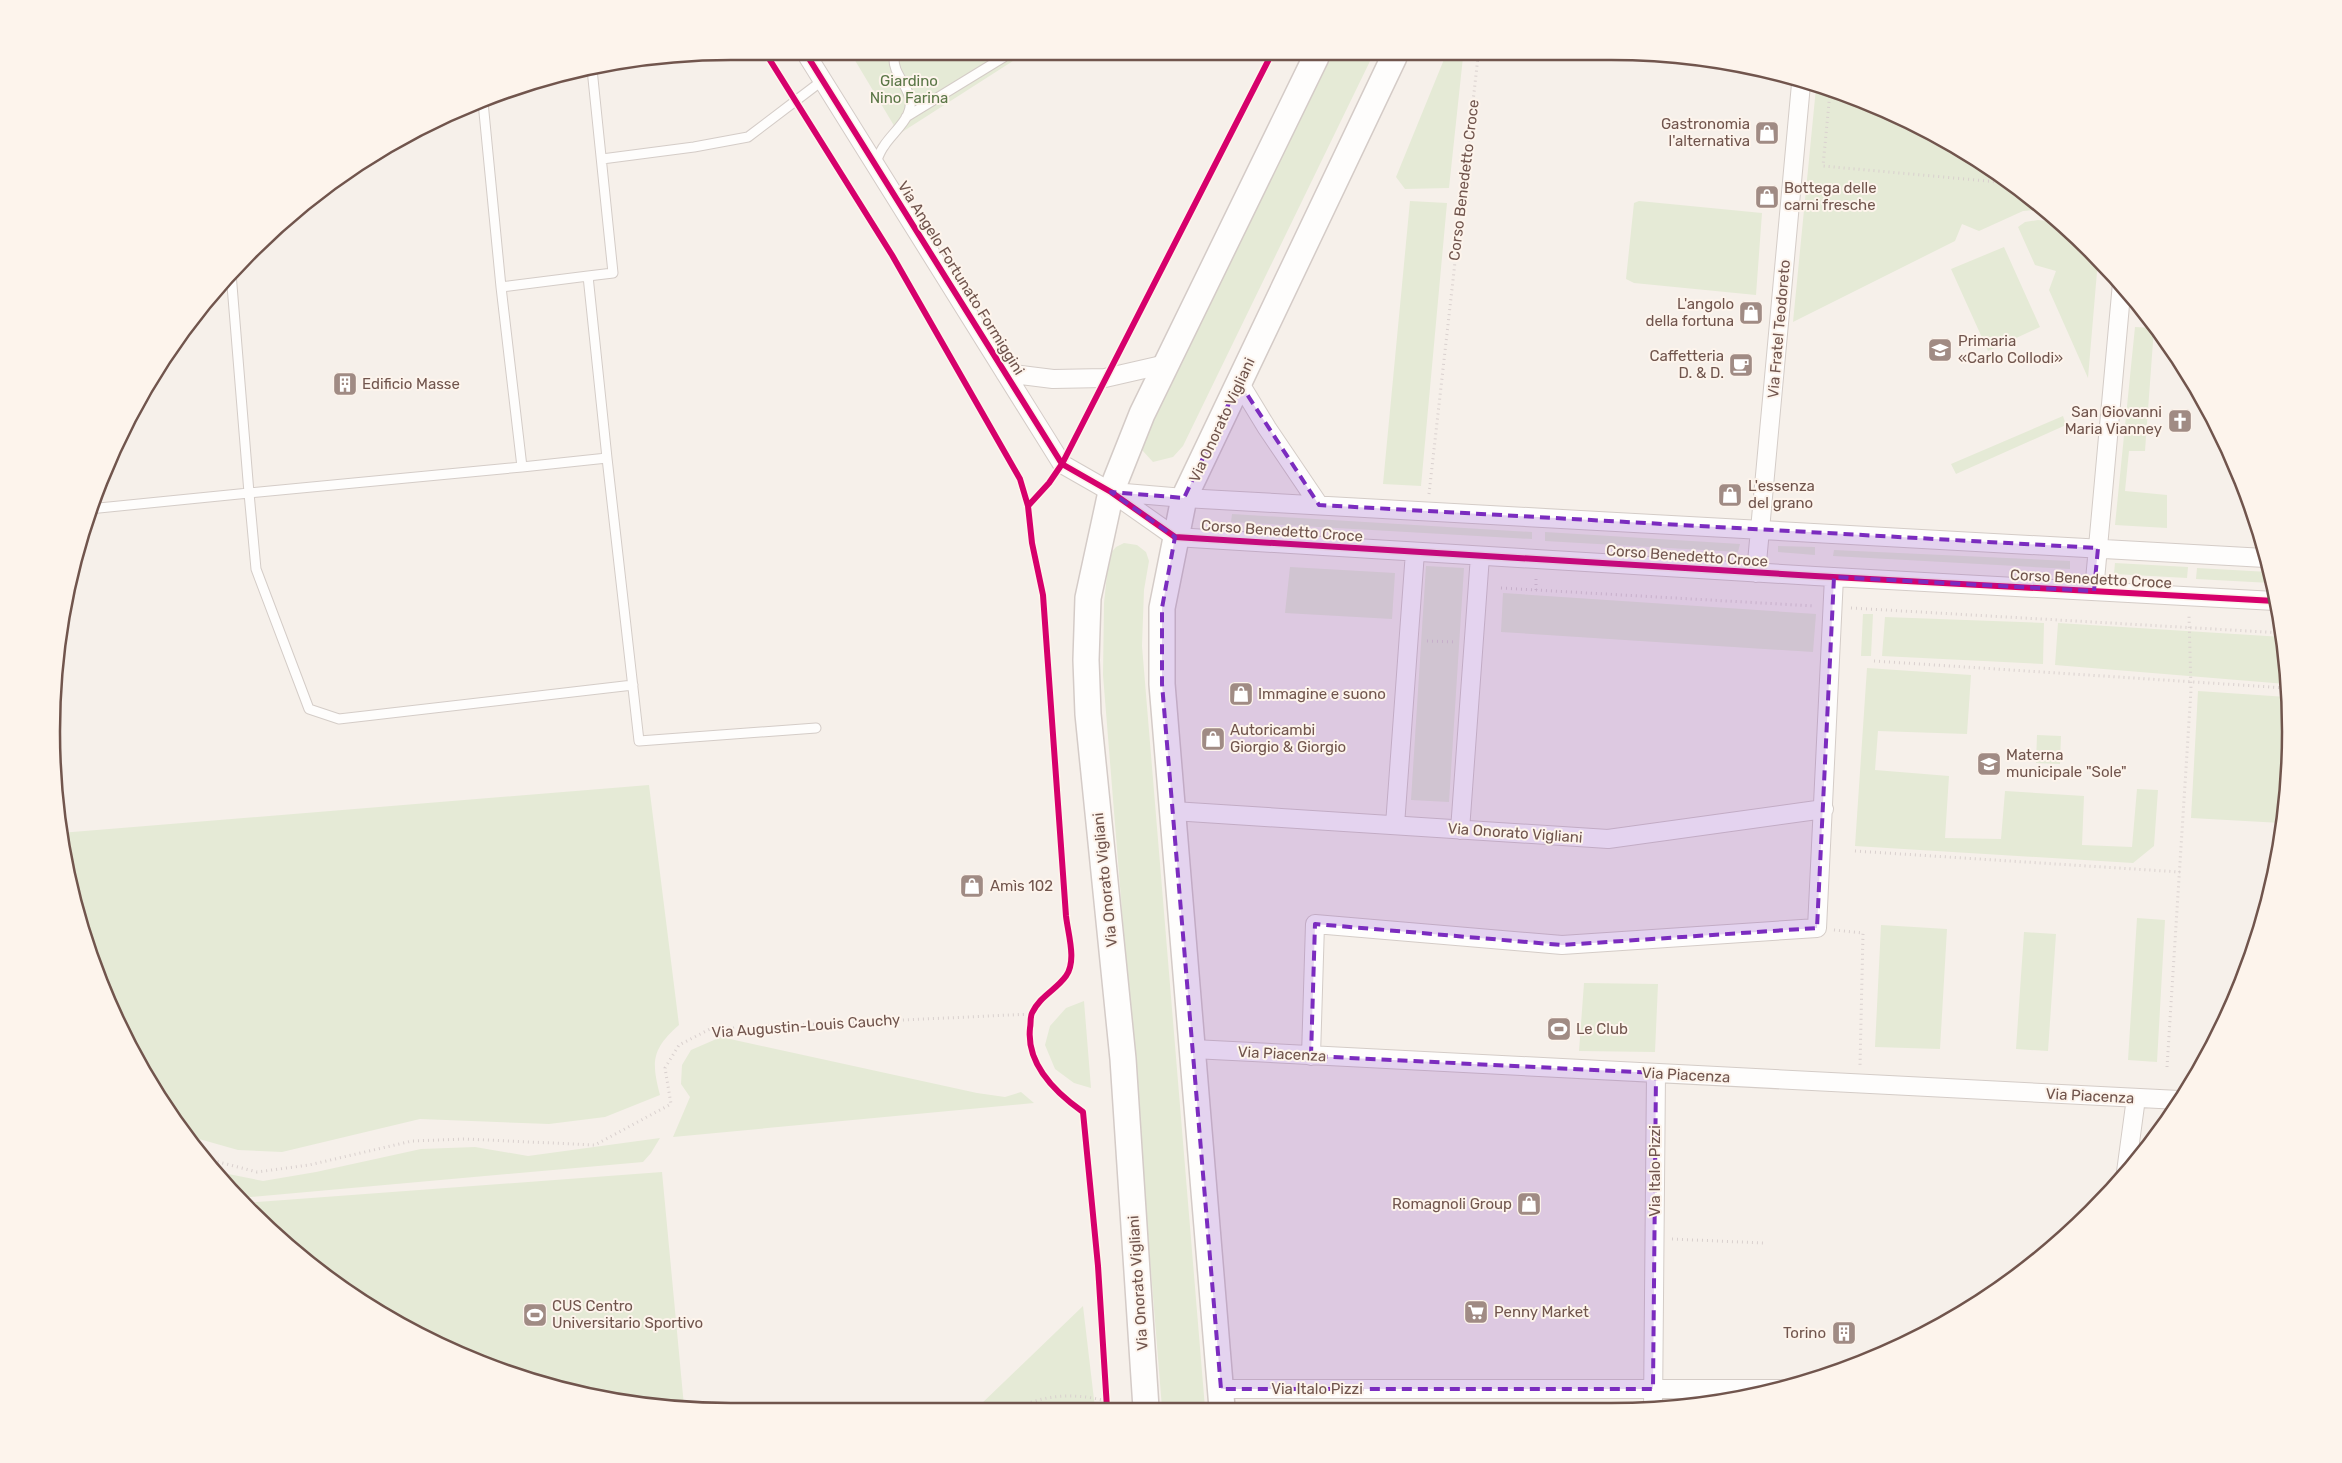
<svg xmlns="http://www.w3.org/2000/svg" width="2342" height="1463" viewBox="0 0 2342 1463" font-family="Rubik,sans-serif">
<style>
.green{fill:#e5ead6}
.lines{fill:none;stroke-linecap:round;stroke-linejoin:round}
.lane-casing{stroke:#d4ccc7;stroke-width:11}
.street-casing{stroke:#d4ccc7;stroke-width:20}
.secondary-casing{stroke:#d4cbc7;stroke-width:28}
.path{stroke:#d9d0ce;stroke-width:3;stroke-dasharray:1 4;stroke-linecap:butt}
.lane{stroke:#fefdfc;stroke-width:9}
.street{stroke:#fefdfc;stroke-width:18}
.secondary{stroke:#fefdfc;stroke-width:25}
.cycleway-casing{stroke:#fdf4ec;stroke-width:9}
.cycleway{stroke:#d6006c;stroke-width:6}
.marked{fill:#7b2cbf;fill-opacity:0.2;stroke:#7b2cbf;stroke-width:4;stroke-dasharray:10 6;stroke-linejoin:round}
.labels{text-anchor:middle;dominant-baseline:central;stroke-width:4;stroke-linejoin:round;paint-order:stroke}
.park-label{font-size:15px;fill:#5a7646;stroke:#fdf4ec}
.poi-label{font-size:15px;fill:#71554d;stroke:#fdf4ec;text-anchor:start}
.street-label{font-size:15px;fill:#71554d;stroke:#fdf4ec}
.rim{fill:none;stroke:#71554d;stroke-width:2.5}
</style>
<rect width="100%" height="100%" fill="#f6f0ea"/>
<path class="green" d="M 853,57 L 1019,57 L 899,134 Z
M 1325,57 L 1372,57 L 1183,446 L 1173,457 L 1153,462 L 1142,450 L 1140,440 Z
M 1445,57 L 1463,57 L 1449,188 L 1405,189 L 1396,177 Z
M 1816,88 L 1871,103 L 2025,192 L 2043,209 L 2023,211 L 1979,231 L 1962,224 L 1955,241 L 1793,322 Z
M 1410,201 L 1447,203 L 1421,486 L 1383,484 Z
M 1639,201 L 1762,213 L 1756,295 L 1634,283 L 1626,279 L 1634,203 Z
M 2038,220 L 2057,222 L 2098,260 L 2088,378 L 2049,290 L 2056,271 L 2035,265 L 2018,227 L 2025,222 Z
M 2004,247 L 2040,327 L 1988,351 L 1951,269 Z
M 2135,327 L 2154,328 L 2145,451 L 2129,451 L 2125,491 L 2167,495 L 2167,528 L 2115,525 Z
M 2063,416 L 2066,425 L 1956,474 L 1951,464 Z
M 1232,514 L 1532,532 L 1532,539 L 1231,522 Z
M 1545,532 L 1740,544 L 1738,552 L 1545,541 Z
M 1124,543 L 1137,545 L 1146,552 L 1149,561 L 1144,590 L 1142,646 L 1205,1408 L 1162,1408 L 1103,675 L 1104,603 L 1109,555 L 1116,547 Z
M 1778,546 L 1815,547 L 1815,555 L 1778,552 Z
M 1834,550 L 2070,561 L 2070,569 L 1833,556 Z
M 2115,563 L 2188,567 L 2187,578 L 2114,574 Z
M 1426,566 L 1464,568 L 1449,802 L 1411,800 Z
M 1290,567 L 1395,573 L 1392,619 L 1285,613 Z
M 2197,568 L 2269,572 L 2271,583 L 2196,579 Z
M 1503,593 L 1816,614 L 1813,652 L 1501,632 Z
M 1863,614 L 1873,614 L 1871,656 L 1861,656 Z
M 1885,617 L 2044,623 L 2043,664 L 1882,656 Z
M 2058,623 L 2283,637 L 2286,684 L 2055,665 Z
M 1867,668 L 1971,675 L 1967,734 L 1878,731 L 1875,770 L 1949,776 L 1945,838 L 2001,839 L 2005,791 L 2084,796 L 2082,845 L 2132,847 L 2137,789 L 2158,790 L 2154,846 L 2133,863 L 1855,846 Z
M 2198,691 L 2287,697 L 2289,776 L 2281,823 L 2191,818 Z
M 2037,735 L 2061,736 L 2060,764 L 2036,763 Z
M 649,785 L 679,1025 C 652,1049 651,1061 660,1095 L 605,1117 L 549,1124 L 420,1119 L 282,1152 L 238,1150 L 185,1135 L 166,1110 L 121,1032 L 75,908 L 60,833 Z
M 2137,918 L 2165,920 L 2157,1062 L 2128,1060 Z
M 1881,925 L 1947,929 L 1940,1049 L 1875,1047 Z
M 2024,932 L 2056,934 L 2048,1051 L 2016,1049 Z
M 1584,983 L 1658,984 L 1655,1052 L 1579,1051 Z
M 1084,1001 L 1091,1088 L 1074,1083 L 1055,1069 L 1045,1045 L 1050,1026 L 1066,1008 Z
M 721,1037 L 977,1093 L 1005,1097 L 1021,1092 L 1034,1103 L 673,1137 L 690,1097 L 681,1084 L 682,1065 L 691,1050 Z
M 660,1138 L 651,1153 L 643,1162 L 239,1198 L 213,1171 L 263,1181 L 316,1172 L 421,1149 L 475,1147 L 528,1156 Z
M 662,1172 L 684,1406 L 643,1406 L 471,1360 L 317,1271 L 245,1203 Z
M 1083,1306 L 1095,1408 L 978,1407 Z"/>
<g class="lines">
<defs>
<path id="lane" d="M 483,102 L 501,287 L 522,467 L 607,458 L 588,276 L 501,287
M 906,117 L 1004,57
M 602,159 L 694,147 L 748,137 L 823,80
M 875,164 C 878,158 880,151 884,146 C 894,130 918,115 908,93 C 903,80 893,71 894,57
M 588,276 L 613,273 L 592,69
M 607,458 L 639,741 L 816,728
M 522,467 L 249,493 L 256,569 L 309,709 L 339,719 L 633,685
M 89,509 L 249,493 L 231,273"/>
<path id="street" d="M 808,57 L 1062,464 L 1111,492 L 1175,537 L 1815,576 L 2275,601
M 1005,373 L 1053,379 L 1105,378 L 1166,364
M 1239,382 L 1267,428 L 1319,505
M 1113,492 L 1184,498 L 2265,558
M 1756,573 L 1801,84
M 2094,591 L 2122,283
M 1173,811 L 1608,839 L 1824,809
M 1395,825 L 1415,552
M 1460,830 L 1480,556
M 1193,1049 L 2179,1100
M 1311,1056 L 1315,924 L 1562,945 L 1817,928 L 1834,577
M 2126,1172 L 2136,1098
M 1221,1389 L 1784,1389
M 1653,1410 L 1656,1073"/>
<path id="secondary" d="M 1146,1408 L 1123,1059 L 1088,714 L 1086,660 L 1088,598 L 1111,492 L 1142,414 L 1316,57
M 1222,1408 L 1162,684 L 1162,608 L 1184,498 L 1394,57"/>
</defs>
<use href="#lane" class="lane-casing"/>
<use href="#street" class="street-casing"/>
<use href="#secondary" class="secondary-casing"/>
<path class="path" d="M 1830,92 L 1823,166 L 2009,183
M 1429,494 L 1478,57
M 1501,588 L 1814,606
M 1536,590 L 1536,578
M 1851,608 L 2283,633
M 1427,641 L 1456,642
M 1874,661 L 2286,688
M 1855,851 L 2180,872
M 1834,930 L 1863,933 L 1860,1066
M 2167,1067 L 2191,690 L 2189,616
M 203,1158 L 257,1172 L 309,1165 L 412,1141 L 465,1139 L 595,1145 L 671,1104 L 665,1068 L 679,1045 L 710,1029 L 1032,1014
M 1672,1239 L 1763,1243
M 1017,1408 C 1047,1394 1074,1393 1107,1401"/>
<use href="#lane" class="lane"/>
<use href="#street" class="street"/>
<use href="#secondary" class="secondary"/>
<defs>
<path id="cycleway" d="M 768,57 L 892,255 L 1020,479 L 1028,506
M 808,57 L 1062,464 L 1111,492 L 1175,537 L 1815,576 L 2275,601
M 1107,1408 L 1098,1266 L 1083,1112 C 1056,1093 1026,1065 1030,1028 C 1031,1024 1030,1017 1032,1013 C 1040,996 1056,990 1066,976 C 1077,961 1068,934 1066,916 L 1043,595 L 1032,543 L 1028,506 L 1049,483 L 1062,464 L 1270,57"/>
</defs>
<use href="#cycleway" class="cycleway-casing"/>
<use href="#cycleway" class="cycleway"/>
</g>
<path class="marked" d="M 1239,382 L 1319,505 L 2098,548 L 2094,591 L 1834,577 L 1817,928 L 1562,945 L 1315,924 L 1311,1056 L 1656,1073 L 1653,1389 L 1221,1389 L 1162,684 L 1162,608 L 1175,537 L 1111,492 L 1184,498 Z"/>
<defs>
<symbol id="shop-square" viewBox="-11 -11 22 22"><rect x="-9" y="-9" width="18" height="18" rx="4" fill="#a08b84" stroke="#fdf4ec"/><path d="M-5-2.5h2.3a2.7 3.5 0 0 1 5.4 0H5L5.5 6h-11ZM-1.5-2.5h3a1.5 2.3 0 0 0-3 0Z" fill="#fff"/></symbol>
<symbol id="school-square" viewBox="-11 -11 22 22"><rect x="-9" y="-9" width="18" height="18" rx="4" fill="#a08b84" stroke="#fdf4ec"/><path d="M0-5L7-2L0 1L-7-2ZM-4 1L0 2.5L4 1V4Q0 6-4 4Z" fill="#fff"/></symbol>
<symbol id="cafe-square" viewBox="-11 -11 22 22"><rect x="-9" y="-9" width="18" height="18" rx="4" fill="#a08b84" stroke="#fdf4ec"/><path d="M-5.5-4.5H6V0H3Q3 3.5 0 3.5H-2.5Q-5.5 3.5-5.5 0ZM3-3.2v2h1.7v-2ZM-6 4.5H4V6H-6Z" fill="#fff"/></symbol>
<symbol id="building-square" viewBox="-11 -11 22 22"><rect x="-9" y="-9" width="18" height="18" rx="4" fill="#a08b84" stroke="#fdf4ec"/><path d="M-4-6H4V6H1V3H-1V6H-4ZM-2.5-4.3h1.7v1.8h-1.7ZM.8-4.3h1.7v1.8H.8ZM-2.5-1h1.7V.8h-1.7ZM.8-1h1.7V.8H.8Z" fill="#fff"/></symbol>
<symbol id="church-square" viewBox="-11 -11 22 22"><rect x="-9" y="-9" width="18" height="18" rx="4" fill="#a08b84" stroke="#fdf4ec"/><path d="M-1.2-6h2.4v3.5h3.3v2.4h-3.3V6h-2.4V-.1h-3.3v-2.4h3.3Z" fill="#fff"/></symbol>
<symbol id="stadium-square" viewBox="-11 -11 22 22"><rect x="-9" y="-9" width="18" height="18" rx="4" fill="#a08b84" stroke="#fdf4ec"/><path d="M0-5a6.5 5 0 1 0 0 10a6.5 5 0 1 0 0-10ZM-3.5-1.8h7v3.6h-7Z" fill="#fff"/></symbol>
<symbol id="supermarket-square" viewBox="-11 -11 22 22"><rect x="-9" y="-9" width="18" height="18" rx="4" fill="#a08b84" stroke="#fdf4ec"/><path d="M-6-5.5h2.5l.6 2H6L4.5 2H-2.5L-4.4-4H-6ZM-1.5 3.2a1.3 1.3 0 1 0 .1 0ZM3 3.2a1.3 1.3 0 1 0 .1 0Z" fill="#fff"/></symbol>
</defs>
<g fill-rule="evenodd">
<use href="#shop-square" x="1753" y="119" width="28" height="28"/>
<use href="#shop-square" x="1753" y="183" width="28" height="28"/>
<use href="#shop-square" x="1737" y="299" width="28" height="28"/>
<use href="#school-square" x="1926" y="336" width="28" height="28"/>
<use href="#cafe-square" x="1727" y="351" width="28" height="28"/>
<use href="#building-square" x="331" y="370" width="28" height="28"/>
<use href="#church-square" x="2166" y="407" width="28" height="28"/>
<use href="#shop-square" x="1716" y="481" width="28" height="28"/>
<use href="#shop-square" x="1227" y="680" width="28" height="28"/>
<use href="#shop-square" x="1199" y="725" width="28" height="28"/>
<use href="#school-square" x="1975" y="750" width="28" height="28"/>
<use href="#shop-square" x="958" y="872" width="28" height="28"/>
<use href="#stadium-square" x="1545" y="1015" width="28" height="28"/>
<use href="#shop-square" x="1515" y="1190" width="28" height="28"/>
<use href="#supermarket-square" x="1462" y="1298" width="28" height="28"/>
<use href="#stadium-square" x="521" y="1301" width="28" height="28"/>
<use href="#building-square" x="1830" y="1319" width="28" height="28"/>
</g>
<g class="labels">
<g class="park-label">
<text x="909" y="81">Giardino<tspan x="909" dy="17">Nino Farina</tspan></text>
</g>
<g class="poi-label">
<text x="1750" y="124" text-anchor="end">Gastronomia<tspan x="1750" dy="17">l'alternativa</tspan></text>
<text x="1784" y="188">Bottega delle<tspan x="1784" dy="17">carni fresche</tspan></text>
<text x="1734" y="304" text-anchor="end">L'angolo<tspan x="1734" dy="17">della fortuna</tspan></text>
<text x="1958" y="341">Primaria<tspan x="1958" dy="17">«Carlo Collodi»</tspan></text>
<text x="1724" y="356" text-anchor="end">Caffetteria<tspan x="1724" dy="17">D. &amp; D.</tspan></text>
<text x="362" y="384">Edificio Masse</text>
<text x="2162" y="412" text-anchor="end">San Giovanni<tspan x="2162" dy="17">Maria Vianney</tspan></text>
<text x="1748" y="486">L'essenza<tspan x="1748" dy="17">del grano</tspan></text>
<text x="1258" y="694">Immagine e suono</text>
<text x="1230" y="730">Autoricambi<tspan x="1230" dy="17">Giorgio &amp; Giorgio</tspan></text>
<text x="2006" y="755">Materna<tspan x="2006" dy="17">municipale "Sole"</tspan></text>
<text x="990" y="886">Amìs 102</text>
<text x="1576" y="1029">Le Club</text>
<text x="1512" y="1204" text-anchor="end">Romagnoli Group</text>
<text x="552" y="1306">CUS Centro<tspan x="552" dy="17">Universitario Sportivo</tspan></text>
<text x="1494" y="1312">Penny Market</text>
<text x="1826" y="1333" text-anchor="end">Torino</text>
</g>
<g class="street-label">
<text transform="translate(1464 180) rotate(-83)">Corso Benedetto Croce</text>
<text transform="translate(961 278) rotate(58)">Via Angelo Fortunato Formiggini</text>
<text transform="translate(1779 329) rotate(-85)">Via Fratel Teodoreto</text>
<text transform="translate(1222 420) rotate(-65)">Via Onorato Vigliani</text>
<text transform="translate(1282 531) rotate(4)">Corso Benedetto Croce</text>
<text transform="translate(1687 556) rotate(4)">Corso Benedetto Croce</text>
<text transform="translate(2091 579) rotate(3)">Corso Benedetto Croce</text>
<text transform="translate(1515 833) rotate(4)">Via Onorato Vigliani</text>
<text transform="translate(1105 880) rotate(-96)">Via Onorato Vigliani</text>
<text transform="translate(806 1026) rotate(-4)">Via Augustin-Louis Cauchy</text>
<text transform="translate(1282 1054) rotate(3)">Via Piacenza</text>
<text transform="translate(1686 1075) rotate(3)">Via Piacenza</text>
<text transform="translate(2090 1096) rotate(3)">Via Piacenza</text>
<text transform="translate(1655 1171) rotate(-90)">Via Italo Pizzi</text>
<text transform="translate(1138 1283) rotate(-94)">Via Onorato Vigliani</text>
<text x="1317" y="1389">Via Italo Pizzi</text>
</g>
</g>
<path d="M0 0H2342V1463H0ZM731 60H1611A671 671 0 0 1 2282 731V732A671 671 0 0 1 1611 1403H731A671 671 0 0 1 60 732V731A671 671 0 0 1 731 60Z" fill="#fdf4ec" fill-rule="evenodd"/>
<path class="rim" d="M731 60H1611A671 671 0 0 1 2282 731V732A671 671 0 0 1 1611 1403H731A671 671 0 0 1 60 732V731A671 671 0 0 1 731 60Z"/>
</svg>
